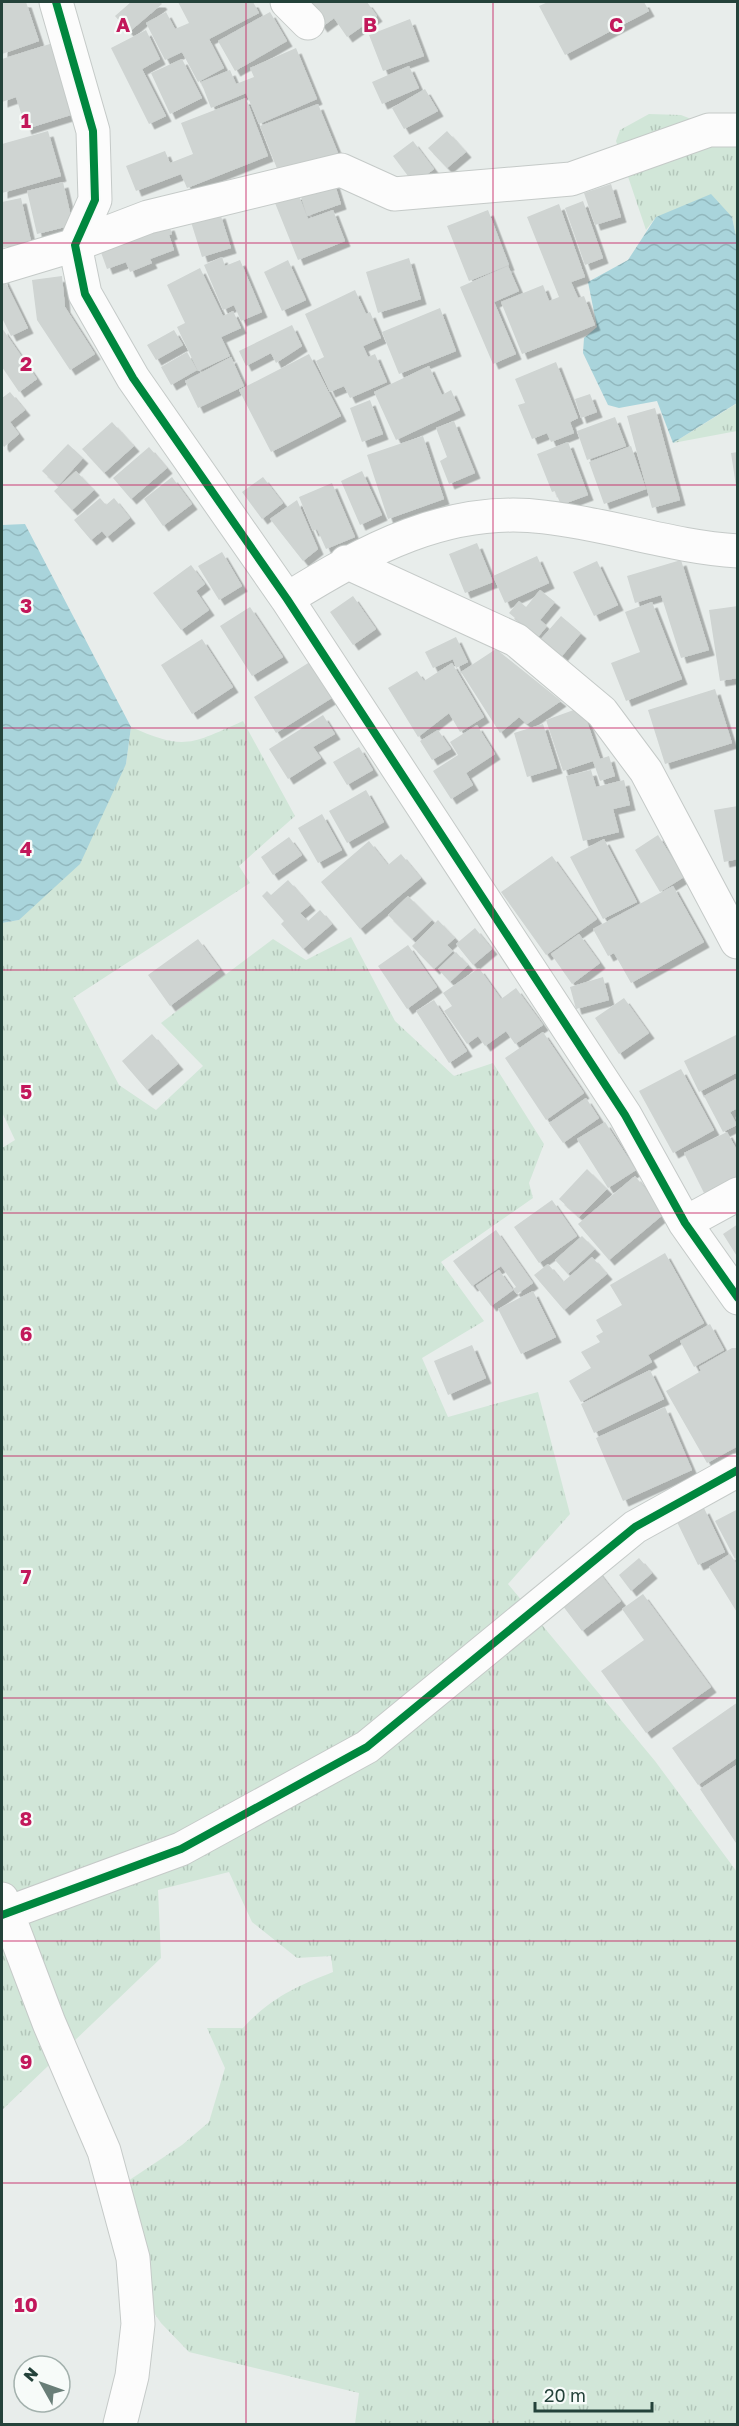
<svg xmlns="http://www.w3.org/2000/svg" width="739" height="2426" viewBox="0 0 739 2426" font-family="'Golos Text',sans-serif">
<style>
.grass{fill:url(#grass-tufts)}
.water{fill:url(#water-waves)}
.building{fill:#cfd4d2;filter:url(#shadow)}
.lines{fill:none;stroke-linecap:round;stroke-linejoin:round}
.minor-casing{stroke:#c5cac8;stroke-width:35}
.minor{stroke:#fcfcfc;stroke-width:33}
.cycleway-casing{stroke:#f7fbf9;stroke-width:11}
.cycleway{stroke:#00873e;stroke-width:8}
.grid{fill:none;stroke:#c2185b;stroke-width:1.5;stroke-opacity:0.55}
.grid-label{font-size:20px;text-anchor:middle;font-weight:bold;fill:#c2185b;stroke:#f7fbf9;stroke-width:4.5;stroke-linejoin:round;paint-order:stroke}
</style>
<defs>
<pattern id="grass-tufts" width="24" height="20" patternUnits="userSpaceOnUse" patternTransform="scale(1.5)"><rect width="24" height="20" fill="#d1e6d8"/><path d="M3 7l-1-3M5 7V3M7 7l1-3M15 17l-1-3M17 17v-4M19 17l1-3" fill="none" stroke="#b3c6ba"/></pattern>
<pattern id="water-waves" width="16" height="10" patternUnits="userSpaceOnUse" patternTransform="scale(1.5)"><rect width="16" height="10" fill="#a9d4db"/><path d="M0 5q4-4 8 0t8 0" fill="none" stroke="#91b7bd"/></pattern>
<filter id="shadow"><feDropShadow dx="5.5" dy="5.5" stdDeviation="0" flood-color="#0004"/></filter>
</defs>
<rect width="100%" height="100%" fill="#e8edeb"/>
<path class="grass" d="M 649,114 L 681,115 L 737,137 L 737,241 L 732,217 L 656,217 L 646,230 L 616,141 L 620,130 Z
M 737,403 L 737,431 L 673,443 L 736,404 Z
M 243,721 L 295,816 L 239,866 L 250,883 L 73,998 L 119,1085 L 156,1110 L 203,1066 L 161,1023 L 273,939 L 306,960 L 351,937 L 395,1021 L 454,1076 L 493,1063 L 544,1144 L 529,1183 L 533,1198 L 441,1262 L 484,1321 L 422,1358 L 448,1417 L 538,1392 L 570,1514 L 508,1584 L 655,1761 L 737,1872 L 737,2424 L 355,2424 L 359,2393 L 189,2352 L 161,2323 L 148,2304 L 125,2183 L 182,2145 L 209,2122 L 225,2068 L 207,2028 L 243,2028 C 272,1997 295,1987 333,1972 L 331,1956 L 297,1958 L 252,1922 L 229,1872 L 158,1890 L 161,1958 L 2,2110 L 2,1148 L 15,1140 L 2,1112 L 2,923 L 19,920 L 126,764 L 131,727 C 185,751 191,744 243,721 Z"/>
<path class="water" d="M 711,194 L 732,217 L 737,241 L 737,403 L 673,443 L 657,401 L 619,408 L 608,405 L 583,353 L 584,338 L 597,327 L 588,282 L 628,260 L 656,217 Z
M 25,524 L 131,727 L 126,764 L 80,864 L 19,920 L 2,923 L 2,525 Z"/>
<path class="building" d="M 2,2 L 26,2 L 39,41 L 2,54 Z
M 131,2 L 160,2 L 162,4 L 129,32 L 115,16 Z
M 178,2 L 253,2 L 259,13 L 209,39 L 224,68 L 198,82 L 182,52 L 165,60 L 146,23 L 166,12 L 175,29 L 189,23 Z
M 305,2 L 367,2 L 377,16 L 347,37 L 334,18 L 322,27 Z
M 548,2 L 644,2 L 649,11 L 565,55 L 539,6 Z
M 270,12 L 287,41 L 235,71 L 218,41 Z
M 410,19 L 424,56 L 383,71 L 369,35 Z
M 146,30 L 160,59 L 142,69 L 166,116 L 149,124 L 111,48 Z
M 53,43 L 74,114 L 26,129 L 16,97 L 2,102 L 2,59 Z
M 296,48 L 317,99 L 259,124 L 246,93 L 211,108 L 201,82 L 230,70 L 236,84 L 254,77 L 250,68 Z
M 182,59 L 202,98 L 170,114 L 151,73 Z
M 409,66 L 419,88 L 382,104 L 372,82 Z
M 425,89 L 438,111 L 404,129 L 392,108 Z
M 246,98 L 268,156 L 187,188 L 181,174 L 136,191 L 126,166 L 165,151 L 170,163 L 193,154 L 181,123 Z
M 318,104 L 338,153 L 280,176 L 260,126 Z
M 48,131 L 61,176 L 2,193 L 2,144 Z
M 447,131 L 466,152 L 447,168 L 428,148 Z
M 413,141 L 434,169 L 414,184 L 393,156 Z
M 63,182 L 73,225 L 37,234 L 27,191 Z
M 334,182 L 341,204 L 307,216 L 300,193 Z
M 611,184 L 621,217 L 595,225 L 584,193 Z
M 298,193 L 308,219 L 333,210 L 345,241 L 298,260 L 275,203 Z
M 21,198 L 31,241 L 2,248 L 2,202 Z
M 583,201 L 603,258 L 585,265 L 565,208 Z
M 559,204 L 585,277 L 571,282 L 578,298 L 584,296 L 595,325 L 522,354 L 501,302 L 543,285 L 549,301 L 559,297 L 527,217 Z
M 488,210 L 509,265 L 469,281 L 447,226 Z
M 220,213 L 231,248 L 202,257 L 191,222 Z
M 169,225 L 172,234 L 169,235 L 174,250 L 150,259 L 152,263 L 130,272 L 126,262 L 107,269 L 98,244 Z
M 222,257 L 225,266 L 240,260 L 262,312 L 241,321 L 234,305 L 223,310 L 204,265 Z
M 409,258 L 421,299 L 378,313 L 366,272 Z
M 288,260 L 306,300 L 282,311 L 264,272 Z
M 508,266 L 519,291 L 494,302 L 516,354 L 493,364 L 460,287 Z
M 200,268 L 223,316 L 233,311 L 241,328 L 221,337 L 230,356 L 198,371 L 177,327 L 185,323 L 167,285 Z
M 2,275 L 28,328 L 11,336 L 2,318 Z
M 62,276 L 65,307 L 95,354 L 70,370 L 37,320 L 32,280 Z
M 355,290 L 366,314 L 370,312 L 381,338 L 363,346 L 368,357 L 375,354 L 387,382 L 350,398 L 344,386 L 330,392 L 316,361 L 324,357 L 305,314 Z
M 440,308 L 456,351 L 399,374 L 382,332 Z
M 292,325 L 302,346 L 276,363 L 271,353 L 246,366 L 239,351 Z
M 2,328 L 37,379 L 19,392 L 2,367 Z
M 174,330 L 183,345 L 156,360 L 147,345 Z
M 187,352 L 197,370 L 171,385 L 161,367 Z
M 309,354 L 341,416 L 271,452 L 239,390 Z
M 231,357 L 244,386 L 198,408 L 185,381 Z
M 556,362 L 578,418 L 570,422 L 574,433 L 551,442 L 547,433 L 532,439 L 518,405 L 525,403 L 515,379 Z
M 429,366 L 442,395 L 451,390 L 460,410 L 396,440 L 374,392 Z
M 10,392 L 25,410 L 10,422 L 19,434 L 4,447 L 2,444 L 2,398 Z
M 590,394 L 597,412 L 581,418 L 575,399 Z
M 370,400 L 383,434 L 362,442 L 350,408 Z
M 655,408 L 680,500 L 652,508 L 627,416 Z
M 615,417 L 626,446 L 587,460 L 577,431 Z
M 454,421 L 475,473 L 449,484 L 440,461 L 447,457 L 436,428 Z
M 112,422 L 134,446 L 104,473 L 82,449 Z
M 423,436 L 444,499 L 388,519 L 367,455 Z
M 568,442 L 588,495 L 561,505 L 555,491 L 552,492 L 537,454 Z
M 68,444 L 83,458 L 58,486 L 42,471 Z
M 631,446 L 646,489 L 604,504 L 589,462 Z
M 149,447 L 167,468 L 131,499 L 113,478 Z
M 738,452 L 738,485 L 736,486 L 731,453 Z
M 76,471 L 94,490 L 72,510 L 54,491 Z
M 362,471 L 382,515 L 360,525 L 341,481 Z
M 172,477 L 192,504 L 163,526 L 144,499 Z
M 263,477 L 283,503 L 262,519 L 242,492 Z
M 332,483 L 355,537 L 326,549 L 317,529 L 313,531 L 299,497 Z
M 100,498 L 106,505 L 114,498 L 130,518 L 107,537 L 102,531 L 91,540 L 74,520 Z
M 297,500 L 318,549 L 303,561 L 270,519 Z
M 477,543 L 493,582 L 465,593 L 449,554 Z
M 222,552 L 242,586 L 219,600 L 198,566 Z
M 537,556 L 549,583 L 505,603 L 493,576 Z
M 681,560 L 709,650 L 681,658 L 661,595 L 635,603 L 627,576 Z
M 597,561 L 618,605 L 594,616 L 573,572 Z
M 191,565 L 205,584 L 196,591 L 209,610 L 181,630 L 153,593 Z
M 540,590 L 555,602 L 540,620 L 547,626 L 538,637 L 509,613 L 519,601 L 526,607 Z
M 353,596 L 376,629 L 353,645 L 330,612 Z
M 652,602 L 682,679 L 626,701 L 611,663 L 640,652 L 625,612 Z
M 738,606 L 738,678 L 720,681 L 709,610 Z
M 250,607 L 283,657 L 252,676 L 220,626 Z
M 561,616 L 581,633 L 562,656 L 541,639 Z
M 456,637 L 468,662 L 456,668 L 453,659 L 433,668 L 425,652 Z
M 202,639 L 233,687 L 192,714 L 161,665 Z
M 496,649 L 561,701 L 527,724 L 519,717 L 500,733 L 461,672 Z
M 313,660 L 335,696 L 276,733 L 254,697 Z
M 452,663 L 484,717 L 460,732 L 449,713 L 418,737 L 388,688 L 417,671 L 424,681 Z
M 715,689 L 732,743 L 665,764 L 648,710 Z
M 582,707 L 600,759 L 609,756 L 615,776 L 600,781 L 593,761 L 563,771 L 546,720 Z
M 323,715 L 335,734 L 313,747 L 321,758 L 288,779 L 269,749 Z
M 543,724 L 557,768 L 527,777 L 514,733 Z
M 477,725 L 495,754 L 466,773 L 473,785 L 451,799 L 433,771 L 458,755 L 450,742 Z
M 438,730 L 451,749 L 432,760 L 420,741 Z
M 359,747 L 373,770 L 347,785 L 333,762 Z
M 591,770 L 596,787 L 624,780 L 630,805 L 613,809 L 619,832 L 583,841 L 566,776 Z
M 366,790 L 384,822 L 347,843 L 329,811 Z
M 738,806 L 738,859 L 724,862 L 714,810 Z
M 322,814 L 342,850 L 318,863 L 298,828 Z
M 658,835 L 684,877 L 660,892 L 635,850 Z
M 289,837 L 302,855 L 273,875 L 261,857 Z
M 604,839 L 637,902 L 603,919 L 570,857 Z
M 369,841 L 388,865 L 401,854 L 421,878 L 360,929 L 321,882 Z
M 552,856 L 597,919 L 546,955 L 501,892 Z
M 288,880 L 310,905 L 300,913 L 308,921 L 320,910 L 332,924 L 303,949 L 281,924 L 284,921 L 262,896 L 267,891 L 271,895 Z
M 673,886 L 704,942 L 631,983 L 614,953 L 608,956 L 593,929 Z
M 408,896 L 432,920 L 412,939 L 388,915 Z
M 438,920 L 455,938 L 447,945 L 453,951 L 434,969 L 412,946 Z
M 475,928 L 492,949 L 473,965 L 456,944 Z
M 579,934 L 600,963 L 572,984 L 551,954 Z
M 198,939 L 220,969 L 170,1006 L 148,975 Z
M 408,945 L 437,987 L 407,1009 L 378,966 Z
M 456,952 L 468,965 L 450,982 L 438,969 Z
M 479,968 L 501,999 L 516,988 L 543,1025 L 515,1044 L 506,1031 L 485,1046 L 478,1036 L 467,1044 L 444,1011 L 452,1006 L 443,993 Z
M 603,977 L 609,1000 L 576,1009 L 570,987 Z
M 624,998 L 649,1033 L 619,1054 L 595,1018 Z
M 434,1000 L 467,1051 L 449,1063 L 416,1011 Z
M 543,1032 L 584,1093 L 546,1120 L 505,1058 Z
M 152,1034 L 178,1064 L 147,1090 L 122,1061 Z
M 738,1034 L 738,1072 L 699,1092 L 684,1061 Z
M 681,1069 L 714,1130 L 673,1153 L 639,1091 Z
M 738,1078 L 738,1108 L 730,1112 L 737,1125 L 723,1132 L 704,1096 Z
M 586,1098 L 599,1118 L 563,1143 L 549,1123 Z
M 605,1122 L 636,1170 L 608,1188 L 577,1139 Z
M 727,1132 L 738,1152 L 738,1176 L 704,1193 L 684,1153 Z
M 587,1169 L 607,1189 L 579,1217 L 559,1199 Z
M 635,1176 L 665,1213 L 609,1260 L 578,1224 Z
M 552,1200 L 577,1236 L 539,1263 L 514,1227 Z
M 738,1224 L 738,1258 L 723,1234 Z
M 496,1230 L 533,1283 L 517,1294 L 513,1289 L 516,1287 L 501,1266 L 472,1286 L 453,1261 Z
M 582,1236 L 595,1249 L 568,1274 L 555,1260 Z
M 665,1253 L 704,1323 L 648,1355 L 652,1362 L 581,1402 L 569,1381 L 591,1368 L 581,1352 L 600,1342 L 596,1336 L 603,1332 L 596,1320 L 622,1305 L 610,1285 Z
M 592,1257 L 607,1274 L 564,1310 L 534,1275 L 548,1264 L 563,1282 Z
M 499,1270 L 513,1290 L 491,1306 L 476,1286 Z
M 533,1291 L 556,1337 L 521,1354 L 498,1309 Z
M 710,1324 L 724,1350 L 694,1367 L 680,1341 Z
M 472,1345 L 486,1378 L 448,1395 L 434,1361 Z
M 732,1348 L 738,1348 L 738,1446 L 707,1463 L 666,1391 L 701,1371 L 699,1367 Z
M 650,1370 L 664,1399 L 594,1433 L 581,1404 Z
M 665,1407 L 692,1470 L 623,1501 L 596,1438 Z
M 704,1508 L 725,1552 L 698,1565 L 677,1522 Z
M 738,1509 L 738,1557 L 735,1559 L 715,1521 Z
M 730,1554 L 738,1566 L 738,1614 L 709,1567 Z
M 639,1558 L 652,1573 L 631,1591 L 619,1575 Z
M 595,1567 L 621,1601 L 582,1631 L 556,1597 Z
M 643,1594 L 711,1687 L 646,1733 L 601,1671 L 644,1640 L 622,1609 Z
M 738,1702 L 738,1757 L 698,1785 L 672,1748 Z
M 738,1764 L 738,1846 L 700,1789 Z"/>
<g class="lines">
<defs>
<path id="minor" d="M 56,2 L 93,131 L 95,200 L 75,245 L 85,294 L 133,378 L 287,599 L 625,1115 L 685,1223 L 738,1298
M 287,2 L 308,23
M 2,267 L 75,245 L 148,217 L 341,170 L 394,194 L 571,179 L 709,130 L 738,130
M 346,562 L 516,640 L 602,712 L 646,771 L 737,942
M 287,599 C 366,550 448,505 544,517 C 609,524 672,547 738,551
M 685,1223 L 738,1194
M 2,1899 L 49,2023 L 104,2151 L 133,2258 L 138,2324 L 132,2376 L 120,2424
M 2,1915 L 181,1849 L 367,1747 L 635,1527 L 738,1470"/>
</defs>
<use href="#minor" class="minor-casing"/>
<use href="#minor" class="minor"/>
<defs>
<path id="cycleway" d="M 56,2 L 93,131 L 95,200 L 75,245 L 85,294 L 133,378 L 287,599 L 625,1115 L 685,1223 L 738,1298
M 2,1915 L 181,1849 L 367,1747 L 635,1527 L 738,1470"/>
</defs>
<use href="#cycleway" class="cycleway-casing"/>
<use href="#cycleway" class="cycleway"/>
</g>
<path class="grid" d="M 246,2 L 246,2424M 493,2 L 493,2424M 2,243 L 738,243M 2,485 L 738,485M 2,728 L 738,728M 2,970 L 738,970M 2,1213 L 738,1213M 2,1456 L 738,1456M 2,1698 L 738,1698M 2,1941 L 738,1941M 2,2183 L 738,2183"/>
<g class="grid-label">
<text x="123" y="32">A</text>
<text x="370" y="32">B</text>
<text x="616" y="32">C</text>
<text x="26" y="128">1</text>
<text x="26" y="371">2</text>
<text x="26" y="613">3</text>
<text x="26" y="856">4</text>
<text x="26" y="1099">5</text>
<text x="26" y="1341">6</text>
<text x="26" y="1584">7</text>
<text x="26" y="1826">8</text>
<text x="26" y="2069">9</text>
<text x="26" y="2312">10</text>
</g>
<rect width="739" height="2426" fill="none" stroke="#24423a" stroke-width="6"/>
<g transform="translate(42 2384) rotate(310)"><circle r="28" fill="#f7fbf9" stroke="#a3b1ad" stroke-width="1.5"/>
<path d="M0-4.5L10 22L0 15L-10 22Z" fill="#697e78"/>
<text y="-9" font-size="16" font-weight="bold" text-anchor="middle" fill="#24423a">N</text>
</g>
<path d="M535 2402v9h117v-9" fill="none" stroke="#24423a" stroke-width="3"/>
<text x="544" y="2402" font-size="18" fill="#24423a" stroke="#f7fbf9" stroke-width="4.5" paint-order="stroke">20 m</text>
</svg>
